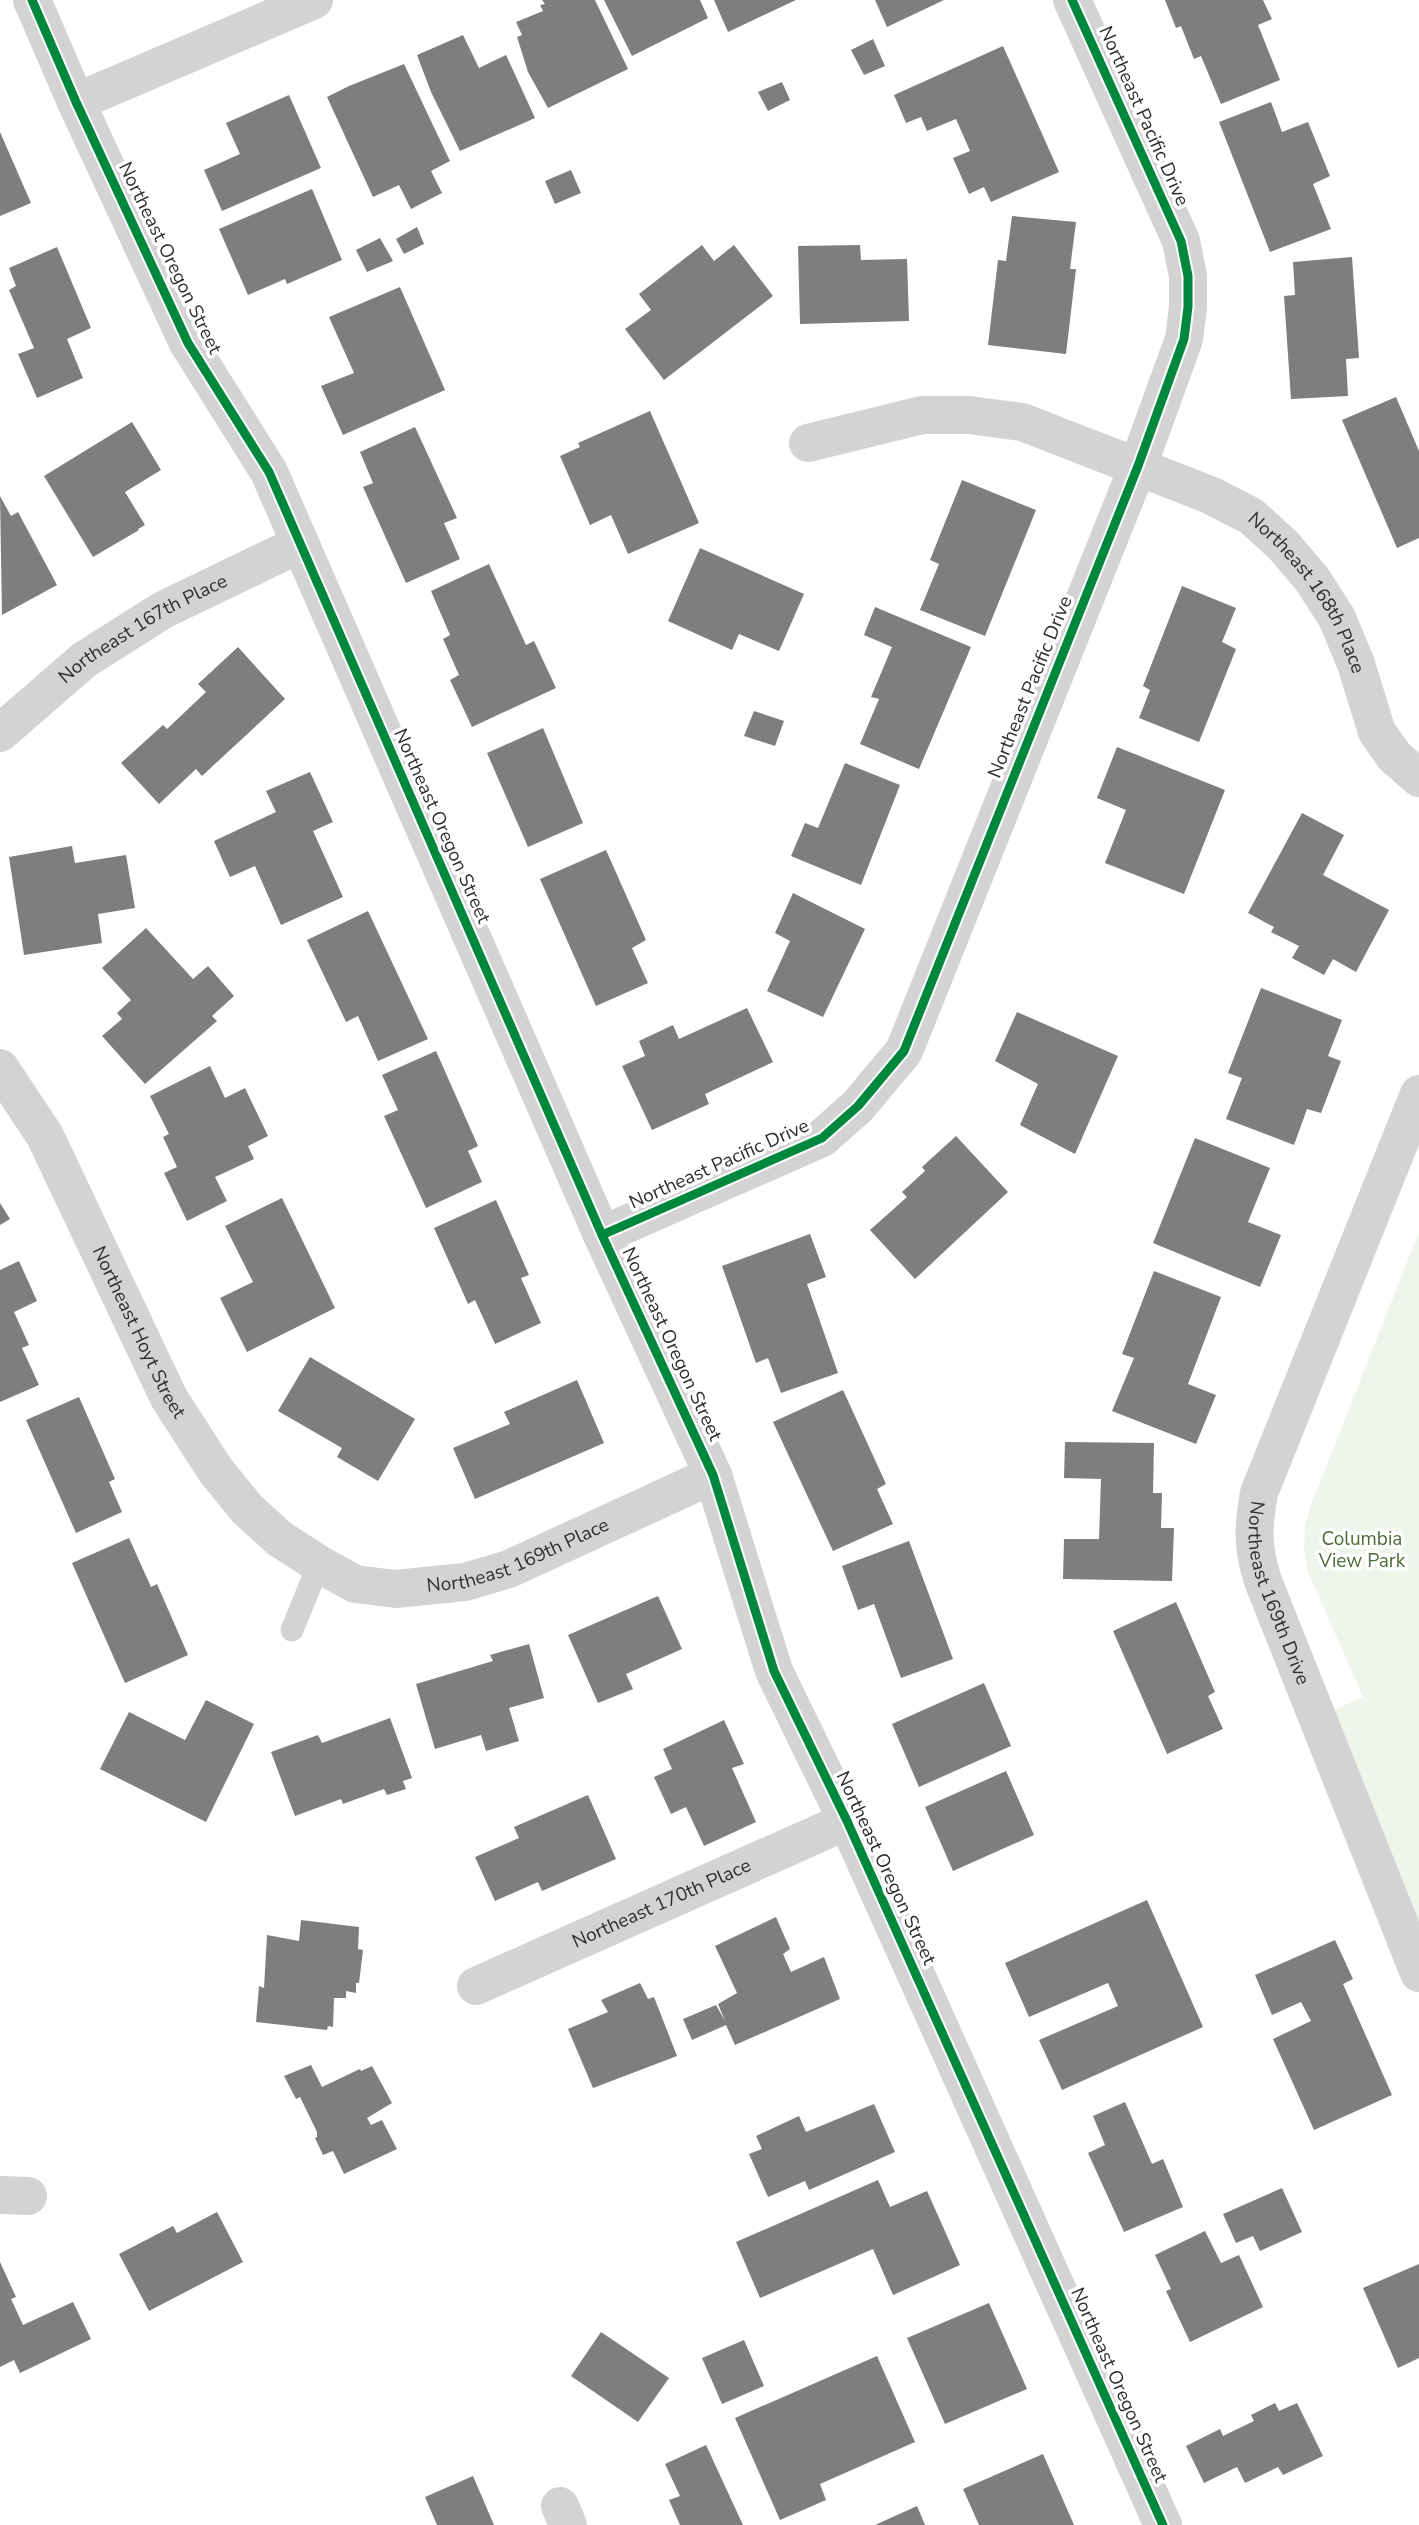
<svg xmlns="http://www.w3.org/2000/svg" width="1419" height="2525" viewBox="0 0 1419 2525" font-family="'Nunito Sans',sans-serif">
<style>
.green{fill:#f0f5eb}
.building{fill:#7e7e7e}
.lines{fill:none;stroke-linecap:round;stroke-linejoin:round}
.service{stroke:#d3d3d3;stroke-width:23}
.minor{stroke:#d3d3d3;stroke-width:38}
.cycleway-casing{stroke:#fff;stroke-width:13}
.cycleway{stroke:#00873e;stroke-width:9}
.labels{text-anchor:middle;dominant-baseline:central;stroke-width:7;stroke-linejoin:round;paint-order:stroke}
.street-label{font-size:19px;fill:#2e2e2e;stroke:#fff}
.park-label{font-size:19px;fill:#4c6c39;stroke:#fff}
</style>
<rect width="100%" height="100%" fill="#fff"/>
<path class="green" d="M 1419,1232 L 1419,1954 L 1314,1719 L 1363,1697 L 1308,1572 L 1304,1548 L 1305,1527 L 1310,1507 Z"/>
<path class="building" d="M 542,0 L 595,0 L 628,69 L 548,108 L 528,72 L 517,37 L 522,35 L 516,22 L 543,11 L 540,5 L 545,4 Z
M 604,0 L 700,0 L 708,18 L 632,56 Z
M 714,0 L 796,0 L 728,32 Z
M 875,0 L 944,0 L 887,27 Z
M 1165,0 L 1263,0 L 1272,19 L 1258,25 L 1280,80 L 1221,104 L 1201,56 L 1194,59 L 1181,26 L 1176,28 Z
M 463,35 L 479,68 L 506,55 L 535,118 L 460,151 L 431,92 L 417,55 Z
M 873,39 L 885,66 L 864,75 L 851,50 Z
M 1003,46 L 1059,172 L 991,202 L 984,187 L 969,194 L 953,158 L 970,151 L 956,119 L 927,131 L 921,117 L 906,123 L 894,95 Z
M 404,64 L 450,161 L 431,171 L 442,193 L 411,209 L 399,185 L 373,197 L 327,97 L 349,86 Z
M 782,82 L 790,100 L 768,111 L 758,92 Z
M 289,95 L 321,168 L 222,211 L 204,170 L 240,154 L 226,123 Z
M 1271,102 L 1282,132 L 1308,122 L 1330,176 L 1313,184 L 1331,229 L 1270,252 L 1219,122 Z
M 0,132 L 31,203 L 0,216 Z
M 571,170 L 581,193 L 555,204 L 545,181 Z
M 312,189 L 342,260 L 287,284 L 285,279 L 248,295 L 219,229 Z
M 1012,216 L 1076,222 L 1070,269 L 1076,269 L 1066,354 L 988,345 L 998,260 L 1006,261 Z
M 417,227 L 424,244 L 404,254 L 396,239 Z
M 380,238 L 393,261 L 367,272 L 356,250 Z
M 702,245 L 714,261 L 734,245 L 773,296 L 664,380 L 625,329 L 651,310 L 639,294 Z
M 860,245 L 861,260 L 907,259 L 909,321 L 800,324 L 798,246 Z
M 57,247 L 91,328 L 67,339 L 83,378 L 37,398 L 18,354 L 34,348 L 9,290 L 16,286 L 9,268 Z
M 1352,257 L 1359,358 L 1346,359 L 1348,396 L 1291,399 L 1284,296 L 1295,295 L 1293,262 Z
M 400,287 L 445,390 L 343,435 L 321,386 L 354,373 L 329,317 Z
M 1396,397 L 1419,451 L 1419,538 L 1397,548 L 1342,420 Z
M 650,411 L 699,523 L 628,554 L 611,515 L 590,525 L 560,456 L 580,447 L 578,443 Z
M 132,422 L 161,470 L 125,492 L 145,525 L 138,529 L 139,530 L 93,557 L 44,476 Z
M 415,427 L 457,518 L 444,523 L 460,559 L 406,583 L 363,487 L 373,483 L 360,452 Z
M 962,480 L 1036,510 L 985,636 L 920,610 L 939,564 L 930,560 Z
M 0,496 L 11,516 L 18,512 L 57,585 L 2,615 Z
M 700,548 L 804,594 L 779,651 L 739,634 L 732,650 L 668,621 Z
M 489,564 L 526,645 L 534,641 L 556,688 L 472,727 L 450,680 L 459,675 L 443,639 L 450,635 L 431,591 Z
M 1182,586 L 1236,608 L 1222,642 L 1236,649 L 1199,742 L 1139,718 L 1150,690 L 1143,686 Z
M 875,607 L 971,647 L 919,769 L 860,744 L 879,699 L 871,697 L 892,647 L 864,635 Z
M 238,647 L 285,699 L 202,776 L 196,769 L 159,804 L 121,763 L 163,725 L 167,729 L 206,692 L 198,684 Z
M 754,711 L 784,721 L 775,746 L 744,736 Z
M 543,728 L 583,823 L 528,847 L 487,753 Z
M 1117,747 L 1225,790 L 1184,894 L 1105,863 L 1126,810 L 1097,798 Z
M 845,763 L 900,785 L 861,885 L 791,856 L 805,823 L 818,828 Z
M 310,772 L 333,822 L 313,831 L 343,897 L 281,925 L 255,866 L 230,877 L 214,841 L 276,812 L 266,791 Z
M 1302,813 L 1344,835 L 1323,875 L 1389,910 L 1356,972 L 1333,959 L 1324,975 L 1292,958 L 1299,946 L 1271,932 L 1274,927 L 1248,913 Z
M 72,846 L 75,863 L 126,855 L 135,908 L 98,914 L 102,943 L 24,955 L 9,857 Z
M 606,850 L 646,940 L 632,948 L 648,983 L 596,1006 L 540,879 Z
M 793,893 L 865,929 L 823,1017 L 767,991 L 790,941 L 775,933 Z
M 368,911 L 428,1039 L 378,1061 L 358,1016 L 346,1022 L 307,940 Z
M 146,928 L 193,979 L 208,966 L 234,996 L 212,1016 L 217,1021 L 145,1084 L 102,1036 L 122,1019 L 117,1013 L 131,1000 L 102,968 Z
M 1261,988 L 1342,1020 L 1328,1056 L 1341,1061 L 1321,1113 L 1307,1109 L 1294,1145 L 1226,1119 L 1242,1078 L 1228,1073 Z
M 747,1008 L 773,1062 L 705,1094 L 709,1104 L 652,1130 L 622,1066 L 645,1056 L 639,1041 L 673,1025 L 679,1039 Z
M 1017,1012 L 1118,1056 L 1075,1154 L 1020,1125 L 1038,1084 L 995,1061 Z
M 436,1051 L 478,1146 L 468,1151 L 482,1182 L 426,1208 L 384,1116 L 398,1110 L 382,1075 Z
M 210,1066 L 225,1098 L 245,1088 L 268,1136 L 248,1146 L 254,1159 L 215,1177 L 227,1201 L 187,1221 L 164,1173 L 177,1167 L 163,1137 L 169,1134 L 150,1096 Z
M 956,1136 L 1008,1192 L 915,1279 L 870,1230 L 907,1197 L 902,1192 L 925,1171 L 922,1167 Z
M 1195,1138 L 1270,1168 L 1248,1222 L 1281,1235 L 1260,1287 L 1153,1243 Z
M 282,1198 L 335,1308 L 247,1352 L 220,1298 L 253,1282 L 225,1226 Z
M 496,1200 L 529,1275 L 521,1278 L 541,1323 L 495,1344 L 475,1300 L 468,1304 L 434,1228 Z
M 0,1203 L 10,1219 L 0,1225 Z
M 810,1234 L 826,1277 L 807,1284 L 838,1373 L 781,1393 L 768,1358 L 756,1363 L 722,1266 Z
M 19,1261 L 37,1301 L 14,1312 L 29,1345 L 22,1348 L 39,1385 L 0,1402 L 0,1270 Z
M 1154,1271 L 1221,1297 L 1188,1384 L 1216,1395 L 1196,1444 L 1112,1411 L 1134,1358 L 1122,1354 Z
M 310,1357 L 415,1419 L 378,1481 L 337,1457 L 342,1448 L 278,1411 Z
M 577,1380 L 604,1443 L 475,1499 L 453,1448 L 510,1424 L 504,1412 Z
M 843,1390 L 886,1484 L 877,1489 L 893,1524 L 833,1551 L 773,1422 Z
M 79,1397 L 115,1479 L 109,1482 L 122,1512 L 76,1533 L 26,1420 Z
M 1065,1442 L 1154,1443 L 1153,1493 L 1162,1493 L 1161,1528 L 1174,1528 L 1172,1581 L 1063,1579 L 1064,1539 L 1099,1539 L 1101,1479 L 1064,1478 Z
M 129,1538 L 151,1587 L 157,1584 L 188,1655 L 125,1683 L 72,1563 Z
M 909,1541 L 953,1659 L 901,1678 L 874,1604 L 858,1610 L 842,1566 Z
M 658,1596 L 682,1649 L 626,1674 L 633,1689 L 598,1703 L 568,1635 Z
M 1176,1602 L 1215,1692 L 1208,1696 L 1223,1729 L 1167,1754 L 1113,1631 Z
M 529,1644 L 544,1698 L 509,1708 L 519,1741 L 486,1751 L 481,1735 L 435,1749 L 416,1684 L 493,1661 L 490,1655 Z
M 984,1683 L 1011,1746 L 919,1787 L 892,1724 Z
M 206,1700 L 254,1724 L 206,1822 L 100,1769 L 129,1712 L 185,1740 Z
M 390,1718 L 412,1778 L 403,1781 L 406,1789 L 387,1795 L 384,1789 L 343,1804 L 341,1799 L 295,1816 L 271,1752 L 318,1735 L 322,1743 Z
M 724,1720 L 744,1764 L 732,1768 L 756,1822 L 704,1846 L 686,1807 L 671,1814 L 654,1777 L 672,1769 L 663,1749 Z
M 1006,1771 L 1034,1835 L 953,1871 L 925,1807 Z
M 588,1795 L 616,1859 L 542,1891 L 538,1882 L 495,1901 L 475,1857 L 519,1838 L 514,1827 Z
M 1147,1900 L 1203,2027 L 1062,2090 L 1039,2040 L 1118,2006 L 1108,1983 L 1029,2017 L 1005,1963 Z
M 776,1917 L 790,1949 L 783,1954 L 791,1972 L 824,1957 L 840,1999 L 735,2045 L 726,2025 L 692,2040 L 683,2019 L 716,2005 L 725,2021 L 718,2004 L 737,1993 L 715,1946 Z
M 301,1920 L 359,1927 L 358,1949 L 363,1950 L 359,1983 L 356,1983 L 356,1993 L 346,1991 L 346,1998 L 334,1998 L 333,2027 L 328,2026 L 327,2030 L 256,2022 L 259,1986 L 264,1988 L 267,1935 L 299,1941 Z
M 1335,1940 L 1353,1979 L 1343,1984 L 1392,2095 L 1314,2130 L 1273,2039 L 1311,2021 L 1301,2002 L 1272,2015 L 1255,1975 Z
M 640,1983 L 648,1999 L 654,1997 L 677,2056 L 593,2088 L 568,2029 L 608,2012 L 601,2000 Z
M 311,2065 L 322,2087 L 360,2069 L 361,2071 L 372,2066 L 392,2103 L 367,2118 L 371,2125 L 382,2120 L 397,2149 L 344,2174 L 333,2151 L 323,2155 L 315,2138 L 317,2137 L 317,2132 L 300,2097 L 296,2099 L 284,2076 Z
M 1125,2102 L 1152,2164 L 1163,2159 L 1183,2207 L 1124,2232 L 1088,2153 L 1105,2145 L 1093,2116 Z
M 874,2104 L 895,2152 L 809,2190 L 805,2181 L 768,2197 L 749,2154 L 762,2149 L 756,2136 L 799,2116 L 806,2132 Z
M 878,2180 L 890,2207 L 927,2191 L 960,2265 L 893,2295 L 873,2249 L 760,2298 L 736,2242 Z
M 1282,2188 L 1302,2232 L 1260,2251 L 1253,2236 L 1236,2243 L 1223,2214 Z
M 217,2212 L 243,2262 L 149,2311 L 119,2254 L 173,2226 L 177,2233 Z
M 1205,2231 L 1221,2263 L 1239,2255 L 1263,2307 L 1190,2342 L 1166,2291 L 1171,2289 L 1155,2255 Z
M 0,2262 L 16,2297 L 11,2299 L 23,2325 L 73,2302 L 91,2339 L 20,2373 L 14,2360 L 0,2367 Z
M 1419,2264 L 1419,2358 L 1398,2368 L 1363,2288 Z
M 989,2303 L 1027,2389 L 945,2424 L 907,2338 Z
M 601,2332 L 669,2378 L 638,2422 L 571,2376 Z
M 744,2340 L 764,2386 L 722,2404 L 702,2358 Z
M 877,2356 L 915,2442 L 820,2484 L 826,2500 L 780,2520 L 735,2418 Z
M 1275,2403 L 1279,2411 L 1297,2403 L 1323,2456 L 1283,2475 L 1278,2467 L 1245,2483 L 1237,2467 L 1204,2483 L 1186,2446 L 1220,2429 L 1223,2436 L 1254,2421 L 1251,2415 Z
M 706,2445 L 743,2525 L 680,2525 L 669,2500 L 680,2496 L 665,2464 Z
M 1043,2454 L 1074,2525 L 979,2525 L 963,2489 Z
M 473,2476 L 494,2525 L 437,2525 L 425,2497 Z
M 917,2506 L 925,2525 L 875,2525 Z"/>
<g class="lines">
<path class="service" d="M 292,1630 L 319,1564"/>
<g class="minor">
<path d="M 32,0 L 76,102 L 188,343 L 269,472 L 602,1235 L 713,1475 L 774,1671 L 847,1821 L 1163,2525"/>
<path d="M 76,102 L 314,0"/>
<path id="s1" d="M 808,443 L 922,415 L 969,415 L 1022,422 L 1210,495 L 1251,516 L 1283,545 L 1312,579 L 1337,618 L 1356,664 L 1377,732 L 1394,756 L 1419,778"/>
<path id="s2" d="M 0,733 L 84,660 L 163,610 L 300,544"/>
<path id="s3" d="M 0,1068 L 45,1136 L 169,1398 L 216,1471 L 247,1509 L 280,1539 L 319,1564 L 355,1584 L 396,1589 L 465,1582 L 509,1569 L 713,1475"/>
<path id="s4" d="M 1419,1094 L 1259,1493 C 1253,1528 1252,1547 1263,1581 L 1419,1973"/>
<path d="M 602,1235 L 822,1138 L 858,1106 L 904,1051 L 1138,466 L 1184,339 L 1188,307 L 1188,276 L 1181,241 L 1072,0"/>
<path id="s5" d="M 476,1986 L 847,1821"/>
<path d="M 0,2195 L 28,2196"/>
<path d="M 560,2506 L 568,2525"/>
</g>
<defs>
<path id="cycleway" d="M 32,0 L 76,102 L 188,343 L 269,472 L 602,1235 L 713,1475 L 774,1671 L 847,1821 L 1163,2525
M 602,1235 L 822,1138 L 858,1106 L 904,1051 L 1138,466 L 1184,339 L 1188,307 L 1188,276 L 1181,241 L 1072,0"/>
</defs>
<use href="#cycleway" class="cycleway-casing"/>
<use href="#cycleway" class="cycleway"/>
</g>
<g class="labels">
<g class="street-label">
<text transform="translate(1144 116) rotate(66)">Northeast Pacific Drive</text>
<text transform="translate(170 258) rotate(64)">Northeast Oregon Street</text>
<text stroke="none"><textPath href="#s1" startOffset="562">Northeast 168th Place</textPath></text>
<text stroke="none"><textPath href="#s2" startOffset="178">Northeast 167th Place</textPath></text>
<text transform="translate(1030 687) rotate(-68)">Northeast Pacific Drive</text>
<text transform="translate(442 826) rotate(66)">Northeast Oregon Street</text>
<text transform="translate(719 1164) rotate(-24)">Northeast Pacific Drive</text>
<text stroke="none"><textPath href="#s3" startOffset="299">Northeast Hoyt Street</textPath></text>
<text transform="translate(672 1344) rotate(65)">Northeast Oregon Street</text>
<text stroke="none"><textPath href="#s3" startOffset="808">Northeast 169th Place</textPath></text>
<text stroke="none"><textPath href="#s4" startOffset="534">Northeast 169th Drive</textPath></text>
<text transform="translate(886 1868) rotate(65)">Northeast Oregon Street</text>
<text stroke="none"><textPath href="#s5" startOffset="203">Northeast 170th Place</textPath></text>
<text transform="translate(1119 2385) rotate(66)">Northeast Oregon Street</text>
</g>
<g class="park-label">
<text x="1362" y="1539">Columbia<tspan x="1362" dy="22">View Park</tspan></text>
</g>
</g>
</svg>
